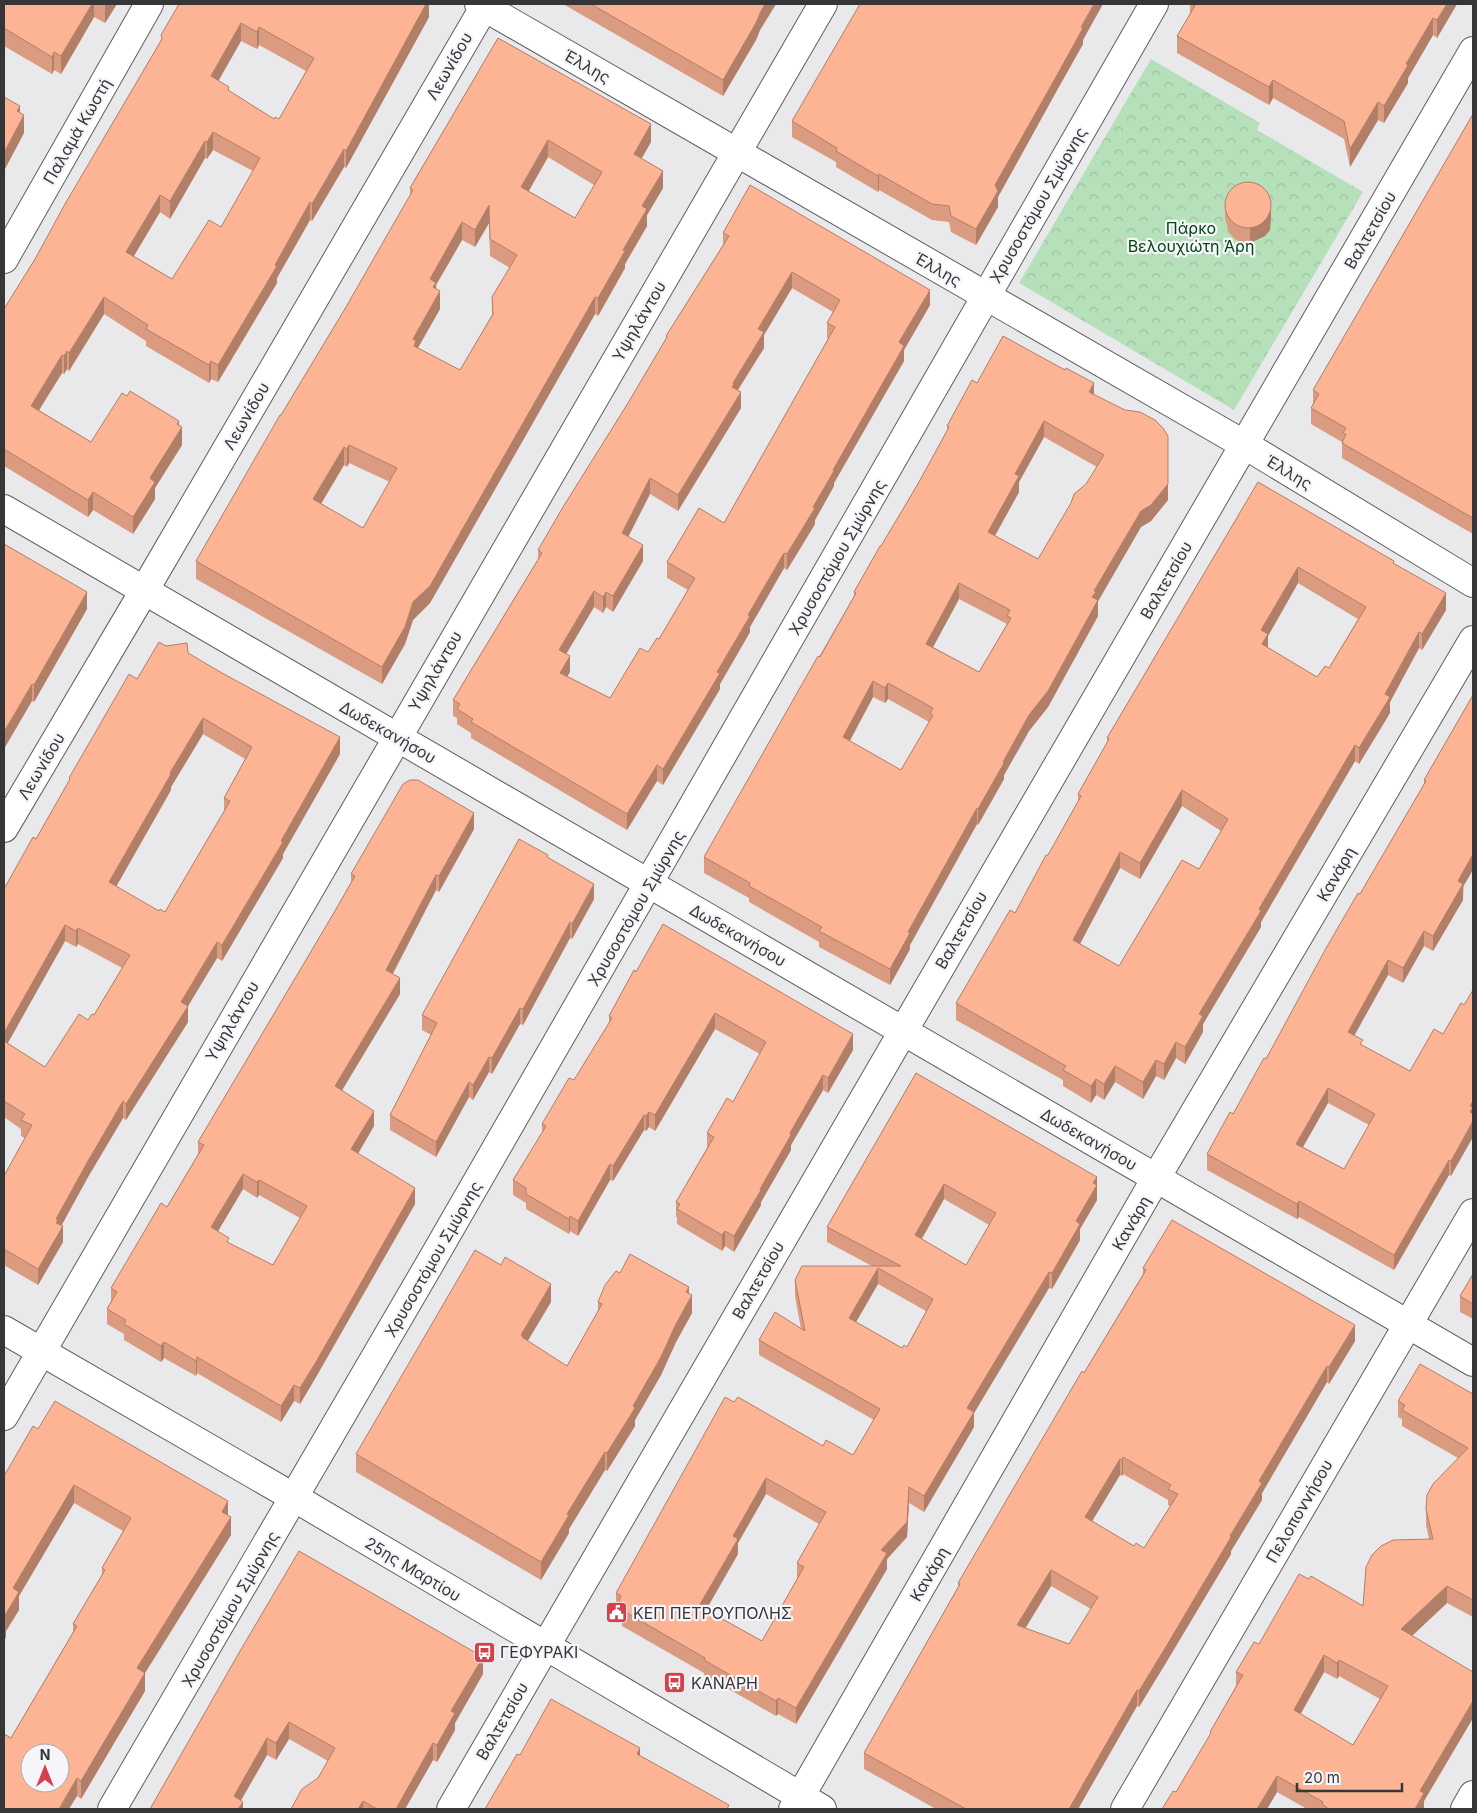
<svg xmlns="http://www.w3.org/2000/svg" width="1477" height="1813" viewBox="0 0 1477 1813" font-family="Inter,sans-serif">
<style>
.forest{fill:url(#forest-crowns)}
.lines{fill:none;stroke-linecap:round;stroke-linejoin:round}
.minor-casing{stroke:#5f5f62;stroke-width:30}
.secondary-casing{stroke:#5f5f62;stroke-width:30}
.minor{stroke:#fff;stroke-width:28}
.secondary{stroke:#fff;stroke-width:28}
.wall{fill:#da9b80;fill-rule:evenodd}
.shaded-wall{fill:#b17e68}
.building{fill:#fdb495;stroke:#b17e68;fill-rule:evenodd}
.labels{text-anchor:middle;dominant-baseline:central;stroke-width:4.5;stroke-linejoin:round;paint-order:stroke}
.street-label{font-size:16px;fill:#363637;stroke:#f6f6fa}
.park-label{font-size:16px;fill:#014514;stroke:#f6f6fa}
.poi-label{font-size:16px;fill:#363637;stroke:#f6f6fa;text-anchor:start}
</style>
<defs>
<pattern id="forest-crowns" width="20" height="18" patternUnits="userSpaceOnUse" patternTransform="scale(1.25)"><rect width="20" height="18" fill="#b6e0b9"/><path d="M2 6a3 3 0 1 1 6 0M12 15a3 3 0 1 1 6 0" fill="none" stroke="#9dc1a0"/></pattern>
</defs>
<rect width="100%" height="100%" fill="#e9e9ec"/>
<path class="forest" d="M 1151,59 L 1260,123 L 1257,130 L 1363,192 L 1234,410 L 1019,283 Z"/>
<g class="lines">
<defs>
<path id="minor" d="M 479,4 L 1245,445 L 1473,583
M 4,259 L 149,4
M 4,509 L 1473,1362
M 4,828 L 144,591 L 486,4
M 4,1416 L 823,4
M 112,1809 C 464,1210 808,606 1154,4
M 451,1809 L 1473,51
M 793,1809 L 1156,1178 L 1473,640
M 1125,1809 L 1473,1213
M 1465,1809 L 1473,1795"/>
<path id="secondary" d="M 4,1330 L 295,1498 L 822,1809"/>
</defs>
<use href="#minor" class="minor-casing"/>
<use href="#secondary" class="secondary-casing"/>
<use href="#minor" class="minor"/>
<use href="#secondary" class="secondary"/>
</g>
<path class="wall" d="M 4,4 L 117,4 L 105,23 L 94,17 L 61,74 L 54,70 L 52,74 L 4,46 Z
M 179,4 L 429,4 L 429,17 L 346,168 L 344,167 L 312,221 L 310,220 L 277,278 L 277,283 L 218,382 L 211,379 L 209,383 L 146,346 L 146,341 L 104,314 L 69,371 L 67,369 L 64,374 L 62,373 L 39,410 L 91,442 L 179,425 L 182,445 L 155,488 L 155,499 L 133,534 L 93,510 L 88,517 L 4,466 L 4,309 L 35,259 L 161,40 ZM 241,41 L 257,49 L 259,45 L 306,71 L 279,119 L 274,119 L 229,91 L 218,81 ZM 213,150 L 253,171 L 221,227 L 172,279 L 134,256 L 160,212 L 170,219 L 205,158 L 207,159 Z
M 563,4 L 776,4 L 760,30 L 756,40 L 723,96 Z
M 1190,4 L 1457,4 L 1437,38 L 1433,35 L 1408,78 L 1408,83 L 1384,123 L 1378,120 L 1350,167 L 1344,139 L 1273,98 L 1269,105 L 1177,53 L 1177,36 L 1190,14 Z
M 498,38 L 651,142 L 641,158 L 663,188 L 647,215 L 647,226 L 625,264 L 625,268 L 598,316 L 595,314 L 430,603 L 413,620 L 405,644 L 382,684 L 196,579 L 196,561 L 281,415 L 346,307 L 410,196 L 410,188 ZM 548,157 L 594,185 L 575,218 L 529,191 ZM 489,223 L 490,256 L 510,268 L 492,297 L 492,315 L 460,370 L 418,348 L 440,309 L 436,285 L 462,240 L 475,247 ZM 349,463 L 390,482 L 363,528 L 321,504 L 344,465 L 347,467 Z
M 1083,40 L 1083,44 L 1056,92 L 998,197 L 998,207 L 976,245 L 951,232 L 949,222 L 932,220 L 879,190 L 878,192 L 836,167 L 836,162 L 792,137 L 792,121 Z
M 1473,114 L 1473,534 L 1342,458 L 1342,442 L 1311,424 L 1311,408 L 1313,404 L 1313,390 Z
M 1225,203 L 1271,216 L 1270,230 L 1265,236 L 1250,243 L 1242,243 L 1235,239 L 1229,233 L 1225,218 Z
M 723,233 L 930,305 L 904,350 L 904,361 L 834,483 L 834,486 L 815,520 L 815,524 L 787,570 L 784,568 L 750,627 L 750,632 L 720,684 L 720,689 L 663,785 L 657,781 L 627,830 L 471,738 L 471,733 L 457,724 L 457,718 L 453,716 L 453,700 L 538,559 L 538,550 L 628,403 L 666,339 L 666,336 L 723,245 ZM 792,288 L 833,312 L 827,323 L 827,338 L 828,339 L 724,523 L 667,562 L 667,578 L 688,590 L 659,639 L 610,698 L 567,676 L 570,672 L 566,654 L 594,607 L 603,613 L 606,607 L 613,612 L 643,561 L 628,537 L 650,494 L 678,511 L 741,408 L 738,390 L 764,348 L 764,335 Z
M 977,383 L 1094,395 L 1168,500 L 1151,521 L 1141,527 L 1098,600 L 1098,616 L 1048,707 L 1029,731 L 1004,775 L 1004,779 L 978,825 L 977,824 L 910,945 L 910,949 L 890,985 L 819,947 L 819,942 L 749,902 L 749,898 L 704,873 L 704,857 L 854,596 L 854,592 L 881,546 L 919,482 L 947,432 L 947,426 ZM 1044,437 L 1097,467 L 1086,484 L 1038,559 L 995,536 L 1019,492 L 1019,482 ZM 959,599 L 1007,624 L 979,672 L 933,647 ZM 873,697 L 885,703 L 888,699 L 929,722 L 901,770 L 850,741 Z
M 1258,482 L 1394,564 L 1446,610 L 1422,650 L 1419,648 L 1390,702 L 1390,713 L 1359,764 L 1355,761 L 1261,922 L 1261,927 L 1203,1024 L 1203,1032 L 1185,1064 L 1176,1058 L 1164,1080 L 1156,1076 L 1143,1099 L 1115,1082 L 1104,1100 L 1096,1095 L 1091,1103 L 1063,1086 L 1063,1080 L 956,1020 L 956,1003 L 1015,913 L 1078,802 L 1078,794 L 1107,743 L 1107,738 ZM 1298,583 L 1358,619 L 1329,668 L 1317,677 L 1268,648 L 1268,636 ZM 1182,806 L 1221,831 L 1199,869 L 1119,966 L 1080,944 L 1120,868 L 1140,879 Z
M 4,544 L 87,609 L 34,702 L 32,701 Z
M 166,646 L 188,653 L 340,754 L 283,854 L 283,858 L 222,961 L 217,958 L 188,1006 L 188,1022 L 126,1120 L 123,1118 L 88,1177 L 61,1225 L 63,1242 L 38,1285 L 4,1265 L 4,1176 L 25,1138 L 21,1136 L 21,1129 L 4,1117 L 4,889 L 36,839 L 69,782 L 69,778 L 137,679 ZM 203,734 L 245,759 L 224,798 L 224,812 L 165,912 L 159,911 L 116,887 L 171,790 L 171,787 ZM 65,941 L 76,947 L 78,944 L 122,968 L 94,1015 L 88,1020 L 45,1067 L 7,1043 Z
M 1473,695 L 1463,900 L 1433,951 L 1424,946 L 1403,983 L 1388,975 L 1354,1035 L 1363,1046 L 1410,1071 L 1443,1034 L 1461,1003 L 1451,1176 L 1449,1175 L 1394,1270 L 1299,1217 L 1297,1219 L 1207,1170 L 1207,1154 L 1233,1114 L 1266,1059 L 1360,894 L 1424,784 L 1424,780 ZM 1328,1103 L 1369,1125 L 1344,1169 L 1303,1147 Z
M 474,829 L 439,892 L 436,890 L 393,974 L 400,994 L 342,1090 L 374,1126 L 358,1154 L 415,1204 L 316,1377 L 300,1404 L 294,1401 L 281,1422 L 197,1373 L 196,1376 L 164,1358 L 161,1362 L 124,1340 L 124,1334 L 107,1324 L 107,1309 L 111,1301 L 111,1288 L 167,1207 L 198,1154 L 198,1142 L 332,916 L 351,882 L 351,874 ZM 243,1189 L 257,1198 L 259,1195 L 300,1218 L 273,1265 L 229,1243 L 218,1231 Z
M 548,858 L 594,899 L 572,939 L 570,938 L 523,1025 L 520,1024 L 492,1074 L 489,1072 L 473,1100 L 469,1097 L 436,1157 L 390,1130 L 390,1115 L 431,1035 L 422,1030 L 422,1015 Z
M 634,970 L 853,1050 L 828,1093 L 823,1090 L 791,1145 L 791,1150 L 761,1202 L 761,1205 L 734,1252 L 725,1246 L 722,1251 L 677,1224 L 677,1217 L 676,1217 L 676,1202 L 707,1148 L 707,1133 L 733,1102 L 760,1054 L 715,1029 L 655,1131 L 649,1127 L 646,1131 L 644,1130 L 613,1181 L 610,1180 L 578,1236 L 570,1231 L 569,1234 L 526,1209 L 526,1203 L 513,1195 L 513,1180 L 542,1133 L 542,1124 L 574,1080 L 609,1023 L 609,1016 Z
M 916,1073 L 1097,1185 L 1097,1200 L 1080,1229 L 1080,1240 L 1052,1289 L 1049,1288 L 974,1413 L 974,1427 L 924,1512 L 909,1503 L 907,1537 L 887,1559 L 887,1569 L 796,1724 L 778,1714 L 776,1716 L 704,1675 L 704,1673 L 622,1626 L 622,1618 L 619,1617 L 619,1611 L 616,1609 L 616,1593 L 734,1402 L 823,1446 L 853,1455 L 874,1420 L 759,1355 L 759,1340 L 801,1329 L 795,1296 L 795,1280 L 872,1266 L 827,1242 L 827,1227 ZM 944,1199 L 989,1225 L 966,1265 L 922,1239 ZM 878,1284 L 926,1311 L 907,1347 L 902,1348 L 856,1322 ZM 766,1494 L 819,1524 L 797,1563 L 797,1579 L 762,1641 L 706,1610 L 738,1554 L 738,1543 Z
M 1143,1268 L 1355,1341 L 1329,1384 L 1327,1382 L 1262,1493 L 1262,1500 L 1231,1551 L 1231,1554 L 1167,1661 L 1139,1707 L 1137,1706 L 1078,1809 L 936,1809 L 864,1769 L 864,1753 L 958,1587 L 958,1583 L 1143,1274 ZM 1123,1474 L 1168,1500 L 1168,1505 L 1170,1506 L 1144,1548 L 1134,1546 L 1092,1521 L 1120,1475 L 1122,1476 ZM 1051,1586 L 1091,1609 L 1069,1644 L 1025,1628 Z
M 620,1273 L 689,1293 L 692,1313 L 676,1342 L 661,1375 L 635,1420 L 635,1426 L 607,1471 L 605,1470 L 569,1529 L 569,1533 L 541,1580 L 356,1472 L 356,1454 L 551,1302 L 527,1341 L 567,1366 L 598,1312 L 598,1302 Z
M 1473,1274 L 1473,1319 L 1460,1312 L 1460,1296 Z
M 1473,1394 L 1473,1617 L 1447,1603 L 1412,1636 L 1473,1672 L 1473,1718 L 1424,1801 L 1424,1809 L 1307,1809 L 1277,1792 L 1267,1809 L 1162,1809 L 1176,1792 L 1210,1735 L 1210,1732 L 1236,1686 L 1236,1672 L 1259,1644 L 1309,1579 L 1363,1606 L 1429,1539 L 1426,1525 L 1426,1509 L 1458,1458 L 1402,1426 L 1402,1419 L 1398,1417 L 1398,1401 ZM 1324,1672 L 1337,1679 L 1339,1676 L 1380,1699 L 1353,1745 L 1300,1714 Z
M 38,1429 L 228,1515 L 231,1535 L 145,1673 L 145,1691 L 81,1799 L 77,1796 L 11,1738 L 73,1632 L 73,1624 L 102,1575 L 102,1568 L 123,1531 L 74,1503 L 19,1596 L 19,1610 L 6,1631 L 6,1637 L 4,1641 Z
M 240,1651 L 483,1674 L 455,1723 L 455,1730 L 437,1762 L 433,1760 L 405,1809 L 291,1809 L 318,1778 L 328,1761 L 289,1739 L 276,1760 L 267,1755 L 241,1800 L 243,1809 L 150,1809 Z"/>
<path class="shaded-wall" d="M 92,4 L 94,4 L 94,17 L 61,74 L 61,56 Z
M 106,4 L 117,4 L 105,23 L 105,5 Z
M 426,4 L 429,4 L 429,17 L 346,168 L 346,151 Z
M 765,4 L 776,4 L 760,30 L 756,40 L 723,96 L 723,80 Z
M 1094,4 L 1103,4 L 1083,40 L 1083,44 L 1056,92 L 998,197 L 998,207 L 976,245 L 976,229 L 995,185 Z
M 1447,4 L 1457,4 L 1437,38 L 1437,20 Z
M 1433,18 L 1433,35 L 1408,78 L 1408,83 L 1384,123 L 1384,106 L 1406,64 Z
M 241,23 L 241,41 L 211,94 L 211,76 Z
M 259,27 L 259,45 L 257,49 L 257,32 Z
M 54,52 L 54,70 L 52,74 L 52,57 Z
M 1273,80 L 1273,98 L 1269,105 L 1269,87 Z
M 1378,102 L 1378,120 L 1350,167 L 1350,149 Z
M 20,106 L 20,123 L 24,115 L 24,133 L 4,171 L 4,153 L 17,111 Z
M 651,124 L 651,142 L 634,172 L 634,154 Z
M 213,132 L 213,150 L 207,159 L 207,142 Z
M 548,140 L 548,157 L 521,204 L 521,187 Z
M 205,141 L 205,158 L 170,219 L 170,201 Z
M 344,149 L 344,167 L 312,221 L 312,204 Z
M 663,171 L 663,188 L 647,215 L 647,226 L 625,264 L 625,268 L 598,316 L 598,298 L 623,250 L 642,206 Z
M 879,174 L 879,190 L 878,192 L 878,176 Z
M 160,195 L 160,212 L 126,269 L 126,252 Z
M 1271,200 L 1271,216 L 1270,230 L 1265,236 L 1250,243 L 1250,228 Z
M 310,202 L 310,220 L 277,278 L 277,283 L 218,382 L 218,365 Z
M 489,205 L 489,223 L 475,247 L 475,230 Z
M 462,222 L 462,240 L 436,285 L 436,298 L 440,291 L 440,309 L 416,351 L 416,358 L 413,339 L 430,279 Z
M 792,272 L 792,288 L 764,335 L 764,348 L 734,396 L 732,403 L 733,383 L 758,329 Z
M 930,290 L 930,305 L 904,350 L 904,361 L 834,483 L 834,486 L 815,520 L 815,524 L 787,570 L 787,554 L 813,507 L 899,342 Z
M 104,297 L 104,314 L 69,371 L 69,353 Z
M 595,297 L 595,314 L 430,603 L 413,620 L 405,644 L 382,684 L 382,667 L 413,602 Z
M 67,351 L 67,369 L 64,374 L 64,356 Z
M 62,355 L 62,373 L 31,423 L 31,406 Z
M 211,361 L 211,379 L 209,383 L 209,365 Z
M 1094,383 L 1094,399 L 1089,392 Z
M 741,392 L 741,408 L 678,511 L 678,495 Z
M 179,421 L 179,432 L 182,427 L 182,445 L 155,488 L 155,499 L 133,534 L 133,517 L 150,478 Z
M 1044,421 L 1044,437 L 1019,482 L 1019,492 L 988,548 L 988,532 L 1015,474 Z
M 349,445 L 349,463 L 347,467 L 347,449 Z
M 344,447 L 344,465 L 313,517 L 313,499 Z
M 650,478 L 650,494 L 622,549 L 622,533 Z
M 1168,484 L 1168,500 L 1151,521 L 1141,527 L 1096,605 L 1098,600 L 1098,616 L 1048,707 L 1029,731 L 1004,775 L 1004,779 L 978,825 L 978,809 L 1092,597 L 1094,591 L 1141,511 Z
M 93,492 L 93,510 L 88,517 L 88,500 Z
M 643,545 L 643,561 L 613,612 L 613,596 Z
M 784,553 L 784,568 L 750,627 L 750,632 L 720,684 L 720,689 L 663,785 L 663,769 L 717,672 L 748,615 Z
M 1298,567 L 1298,583 L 1268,636 L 1268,650 L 1262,660 L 1261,630 Z
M 959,583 L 959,599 L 926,660 L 926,644 Z
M 594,591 L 594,607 L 559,666 L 559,650 Z
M 87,592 L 87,609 L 34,702 L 34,685 Z
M 606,592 L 606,607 L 603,613 L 603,597 Z
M 1446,593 L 1446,610 L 1422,650 L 1422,634 Z
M 1419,632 L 1419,648 L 1390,702 L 1390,713 L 1359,764 L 1359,748 L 1385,694 Z
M 570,656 L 570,672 L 560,688 L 560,673 Z
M 873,681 L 873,697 L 843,753 L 843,737 Z
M 888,683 L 888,699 L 885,703 L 885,688 Z
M 32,684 L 32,701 L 4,749 L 4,732 Z
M 203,718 L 203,734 L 171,787 L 171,790 L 109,899 L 109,882 L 170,773 Z
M 340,737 L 340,754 L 283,854 L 283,858 L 222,961 L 222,945 Z
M 1355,745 L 1355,761 L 1261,922 L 1261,927 L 1203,1024 L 1203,1032 L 1185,1064 L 1185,1047 L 1199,1014 L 1259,909 Z
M 657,765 L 657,781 L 627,830 L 627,814 Z
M 1182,790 L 1182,806 L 1140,879 L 1140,863 Z
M 977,808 L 977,824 L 910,945 L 910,949 L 890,985 L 890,969 L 908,932 Z
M 474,813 L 474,829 L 439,892 L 439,876 Z
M 1120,852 L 1120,868 L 1073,957 L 1073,940 Z
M 1473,854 L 1473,870 L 1463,887 L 1463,900 L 1433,951 L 1433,936 L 1458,881 Z
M 436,875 L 436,890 L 386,986 L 386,970 Z
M 594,884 L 594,899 L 572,939 L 572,924 Z
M 570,922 L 570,938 L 523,1025 L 523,1009 Z
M 65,925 L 65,941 L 4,1050 L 4,1033 Z
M 78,928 L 78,944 L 76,947 L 76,931 Z
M 1424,931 L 1424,946 L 1403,983 L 1403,968 Z
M 217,942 L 217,958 L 188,1006 L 188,1022 L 126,1120 L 126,1104 L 181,1002 Z
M 1388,960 L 1388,975 L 1348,1047 L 1348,1032 Z
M 400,978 L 400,994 L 335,1102 L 335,1086 Z
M 520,1008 L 520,1024 L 492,1074 L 492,1058 Z
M 715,1013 L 715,1029 L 655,1131 L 655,1115 Z
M 853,1034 L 853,1050 L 828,1093 L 828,1078 Z
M 1176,1042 L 1176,1058 L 1164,1080 L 1164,1064 Z
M 489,1057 L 489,1072 L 473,1100 L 473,1085 Z
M 1156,1060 L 1156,1076 L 1143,1099 L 1143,1082 Z
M 1115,1066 L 1115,1082 L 1104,1100 L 1104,1084 Z
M 823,1075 L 823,1090 L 791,1145 L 791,1150 L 761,1202 L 761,1205 L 734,1252 L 734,1236 L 790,1133 Z
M 1096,1079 L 1096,1095 L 1091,1103 L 1091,1086 Z
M 469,1082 L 469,1097 L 436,1157 L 436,1142 Z
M 1328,1088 L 1328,1103 L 1296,1159 L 1296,1144 Z
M 123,1101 L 123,1118 L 88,1177 L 58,1232 L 63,1226 L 63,1242 L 38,1285 L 38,1269 L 56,1219 L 88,1161 Z
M 1473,1101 L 1473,1116 L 1470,1127 L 1470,1106 Z
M 374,1111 L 374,1126 L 351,1165 L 351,1149 Z
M 649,1112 L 649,1127 L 646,1131 L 646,1116 Z
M 644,1115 L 644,1130 L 613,1181 L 613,1166 Z
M 1473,1121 L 1473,1137 L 1451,1176 L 1451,1161 Z
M 1449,1160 L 1449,1175 L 1394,1270 L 1394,1255 Z
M 610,1164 L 610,1180 L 578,1236 L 578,1221 Z
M 243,1174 L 243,1189 L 211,1243 L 211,1227 Z
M 1097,1177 L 1097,1200 L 1080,1229 L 1080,1240 L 1052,1289 L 1052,1273 L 1093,1183 Z
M 259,1180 L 259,1195 L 257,1198 L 257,1182 Z
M 944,1184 L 944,1199 L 915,1250 L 915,1235 Z
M 415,1188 L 415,1204 L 316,1377 L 300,1404 L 300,1388 Z
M 1299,1201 L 1299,1217 L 1297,1219 L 1297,1204 Z
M 570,1216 L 570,1231 L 569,1234 L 569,1219 Z
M 725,1231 L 725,1246 L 722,1251 L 722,1235 Z
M 878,1268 L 878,1284 L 849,1334 L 849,1318 Z
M 1049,1272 L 1049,1288 L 974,1413 L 974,1427 L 924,1512 L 924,1496 L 967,1408 Z
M 551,1284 L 551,1302 L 523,1349 L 521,1335 Z
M 689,1287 L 689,1302 L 692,1295 L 692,1313 L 676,1342 L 661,1375 L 635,1420 L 635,1426 L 607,1471 L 607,1453 L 633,1406 Z
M 1355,1325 L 1355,1341 L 1329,1384 L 1329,1367 Z
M 164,1342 L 164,1358 L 161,1362 L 161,1346 Z
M 197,1357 L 197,1373 L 196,1376 L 196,1361 Z
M 1327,1366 L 1327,1382 L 1262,1493 L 1262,1500 L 1231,1551 L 1231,1554 L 1167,1661 L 1139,1707 L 1139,1691 L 1230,1536 L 1259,1481 Z
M 294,1385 L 294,1401 L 281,1422 L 281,1406 Z
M 605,1452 L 605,1470 L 569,1529 L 569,1533 L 541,1580 L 541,1562 L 567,1514 Z
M 1123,1457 L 1123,1474 L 1122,1476 L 1122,1460 Z
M 1120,1459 L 1120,1475 L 1085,1533 L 1085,1517 Z
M 766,1478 L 766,1494 L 738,1543 L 738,1554 L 699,1622 L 699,1606 L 733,1536 Z
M 74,1485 L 74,1503 L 19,1596 L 19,1610 L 6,1631 L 6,1637 L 4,1641 L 4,1617 L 13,1588 Z
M 909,1487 L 909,1503 L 907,1537 L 887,1559 L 887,1569 L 796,1724 L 796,1708 L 881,1550 Z
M 228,1501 L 228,1519 L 222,1512 Z
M 231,1517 L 231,1535 L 145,1673 L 145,1691 L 81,1799 L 81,1781 L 137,1668 Z
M 1051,1570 L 1051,1586 L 1017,1642 L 1017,1625 Z
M 1447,1586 L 1447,1603 L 1401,1646 L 1401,1629 Z
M 1324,1655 L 1324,1672 L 1294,1726 L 1294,1710 Z
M 483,1657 L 483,1674 L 455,1723 L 455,1730 L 437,1762 L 437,1745 L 451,1711 Z
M 1339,1660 L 1339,1676 L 1337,1679 L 1337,1663 Z
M 1137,1690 L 1137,1706 L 1078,1809 L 1069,1809 Z
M 778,1698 L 778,1714 L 776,1716 L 776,1701 Z
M 1473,1701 L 1473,1718 L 1424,1801 L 1424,1809 L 1415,1809 L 1420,1791 Z
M 289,1722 L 289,1739 L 276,1760 L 276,1743 Z
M 267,1738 L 267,1755 L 236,1809 L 234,1796 Z
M 433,1743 L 433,1760 L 405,1809 L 396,1809 Z
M 640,1748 L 640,1764 L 637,1754 Z
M 1277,1776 L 1277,1792 L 1267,1809 L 1257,1809 Z
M 77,1778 L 77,1796 L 69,1809 L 59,1809 Z
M 363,1801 L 363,1809 L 358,1809 Z
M 243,1802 L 243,1809 L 238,1809 Z"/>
<path class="building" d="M 4,4 L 92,4 L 61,56 L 54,52 L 52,57 L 4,28 Z
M 179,4 L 426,4 L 346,151 L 344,149 L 312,204 L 310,202 L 275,265 L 277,266 L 218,365 L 211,361 L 209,365 L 146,329 L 148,325 L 104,297 L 69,353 L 67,351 L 64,356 L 62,355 L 31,406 L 91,442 L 122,393 L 127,396 L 130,391 L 179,421 L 177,424 L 182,427 L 150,478 L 155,482 L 133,517 L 93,492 L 88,500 L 4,449 L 4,309 L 35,259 L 65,204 L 162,39 L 161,35 ZM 241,23 L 257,32 L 259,27 L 314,58 L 279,119 L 275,117 L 274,119 L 228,90 L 229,87 L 211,76 ZM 213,132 L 260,158 L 221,227 L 209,220 L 172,279 L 126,252 L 160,195 L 170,201 L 205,141 L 207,142 Z
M 591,4 L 765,4 L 760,13 L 756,23 L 723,80 Z
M 860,4 L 1094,4 L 1081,27 L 1083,28 L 1056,77 L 995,185 L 998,191 L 976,229 L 951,216 L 949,206 L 932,204 L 879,174 L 878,176 L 836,151 L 837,148 L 792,121 Z
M 1196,4 L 1447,4 L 1437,20 L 1433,18 L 1406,64 L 1408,65 L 1384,106 L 1378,102 L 1350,149 L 1344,121 L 1273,80 L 1269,87 L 1177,36 Z
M 498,38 L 651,124 L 634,154 L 663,171 L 642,206 L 647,209 L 623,250 L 625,251 L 598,298 L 595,297 L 430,586 L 413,602 L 405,627 L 382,667 L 196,561 L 280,415 L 281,415 L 346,307 L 413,190 L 410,188 ZM 548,140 L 602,172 L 575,218 L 521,187 ZM 489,205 L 490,239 L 517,255 L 492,297 L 493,314 L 460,370 L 414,346 L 416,341 L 413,339 L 440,291 L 433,287 L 436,283 L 430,279 L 462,222 L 475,230 ZM 349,445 L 397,468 L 363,528 L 313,499 L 344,447 L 347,449 Z
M 4,97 L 20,106 L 17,111 L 24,115 L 4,153 Z
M 1473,114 L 1473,518 L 1342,443 L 1346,434 L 1343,433 L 1346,428 L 1311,408 L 1319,394 L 1313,390 Z
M1225 205a23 23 0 1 1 46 0a23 23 0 1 1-46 0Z
M 750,185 L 930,290 L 899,342 L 904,346 L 833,470 L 834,471 L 813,507 L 815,508 L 787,554 L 784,553 L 748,615 L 750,616 L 717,672 L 720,673 L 663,769 L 657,765 L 627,814 L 471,722 L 473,719 L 457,709 L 460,704 L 453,700 L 542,553 L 538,550 L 563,507 L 628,403 L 667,337 L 666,336 L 729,236 L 723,233 ZM 792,272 L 840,300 L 827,323 L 835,327 L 724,523 L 699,508 L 667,562 L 695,578 L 659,639 L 657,638 L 648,652 L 640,648 L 610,698 L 560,673 L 570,656 L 559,650 L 594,591 L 603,597 L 606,592 L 613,596 L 643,545 L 622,533 L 650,478 L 678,495 L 741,392 L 732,387 L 734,384 L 733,383 L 764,332 L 758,329 Z
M 1003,336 L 1065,370 L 1066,368 L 1094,383 L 1089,392 L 1125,410 L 1140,412 L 1155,420 L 1163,428 L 1168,436 L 1168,484 L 1151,505 L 1141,511 L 1094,591 L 1096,592 L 1092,597 L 1098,600 L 1048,691 L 1029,715 L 1003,762 L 1004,763 L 978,809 L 977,808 L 908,932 L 910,933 L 890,969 L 819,931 L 822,927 L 749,886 L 750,883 L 704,857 L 818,656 L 820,657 L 856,593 L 854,592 L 880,546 L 881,546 L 919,482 L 949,427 L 947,426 L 972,380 L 977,383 ZM 1044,421 L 1104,455 L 1086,484 L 1074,494 L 1071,503 L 1038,559 L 988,532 L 1019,476 L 1015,474 ZM 959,583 L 1010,610 L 1007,616 L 1011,618 L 979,672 L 926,644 ZM 873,681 L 885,688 L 888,683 L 933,708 L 930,713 L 933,715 L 901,770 L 843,737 Z
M 1258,482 L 1394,561 L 1393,563 L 1446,593 L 1422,634 L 1419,632 L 1385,694 L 1390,697 L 1359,748 L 1355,745 L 1259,909 L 1261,911 L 1199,1014 L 1203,1016 L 1185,1047 L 1176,1042 L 1164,1064 L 1156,1060 L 1143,1082 L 1115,1066 L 1104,1084 L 1096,1079 L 1091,1086 L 1063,1070 L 1066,1066 L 956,1003 L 1010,910 L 1015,913 L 1046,855 L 1048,855 L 1081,796 L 1078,794 L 1109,739 L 1107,738 ZM 1298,567 L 1366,607 L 1329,668 L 1325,666 L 1317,677 L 1262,644 L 1268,634 L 1261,630 ZM 1182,790 L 1228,819 L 1199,869 L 1182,860 L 1119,966 L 1073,940 L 1120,852 L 1140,863 Z
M 4,544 L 87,592 L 34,685 L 32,684 L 4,732 Z
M 159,642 L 166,646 L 187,643 L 188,653 L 222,673 L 340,737 L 281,841 L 283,842 L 222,945 L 217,942 L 181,1002 L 188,1006 L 126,1104 L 123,1101 L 88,1161 L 56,1219 L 58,1220 L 56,1223 L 63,1226 L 38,1269 L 4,1249 L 4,1176 L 32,1125 L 21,1120 L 25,1114 L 4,1101 L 4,1041 L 45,1067 L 79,1014 L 88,1020 L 92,1014 L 94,1015 L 130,955 L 78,928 L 76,931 L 65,925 L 4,1033 L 4,889 L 33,837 L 36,839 L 70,779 L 69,778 L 129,674 L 137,679 ZM 203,718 L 252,747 L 224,798 L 230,801 L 165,912 L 160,909 L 159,911 L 109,882 L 171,774 L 170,773 Z
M 1473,695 L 1473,854 L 1458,881 L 1463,884 L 1433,936 L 1424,931 L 1403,968 L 1388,960 L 1348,1032 L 1363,1040 L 1360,1044 L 1410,1071 L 1434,1029 L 1443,1034 L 1461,1003 L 1464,1005 L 1473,990 L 1473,1101 L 1470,1106 L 1473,1107 L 1470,1112 L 1473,1114 L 1473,1121 L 1451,1161 L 1449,1160 L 1394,1255 L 1299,1201 L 1297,1204 L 1207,1154 L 1230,1112 L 1233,1114 L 1264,1058 L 1266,1059 L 1325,950 L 1358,893 L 1360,894 L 1426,781 L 1424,780 ZM 1328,1088 L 1375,1114 L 1344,1169 L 1296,1144 Z
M 410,780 L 418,780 L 474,813 L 439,876 L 436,875 L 386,970 L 400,978 L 335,1086 L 374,1111 L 351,1149 L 415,1188 L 316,1362 L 300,1388 L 294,1385 L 281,1406 L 197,1357 L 196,1361 L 164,1342 L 161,1346 L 124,1324 L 126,1320 L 107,1309 L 117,1292 L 111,1288 L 161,1203 L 167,1207 L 204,1145 L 198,1142 L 332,916 L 355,876 L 351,874 L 403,784 ZM 243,1174 L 257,1182 L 259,1180 L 307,1206 L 273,1265 L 227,1242 L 229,1238 L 211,1227 Z
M 519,839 L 548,855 L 547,857 L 594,884 L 572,924 L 570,922 L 523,1009 L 520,1008 L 492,1058 L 489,1057 L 473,1085 L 469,1082 L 436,1142 L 390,1115 L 437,1023 L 422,1015 Z
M 663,924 L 853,1034 L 828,1078 L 823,1075 L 790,1133 L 791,1135 L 760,1189 L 761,1190 L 734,1236 L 725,1231 L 722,1235 L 677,1209 L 680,1204 L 676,1202 L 714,1137 L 707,1133 L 727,1098 L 733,1102 L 766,1042 L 715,1013 L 655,1115 L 649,1112 L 646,1116 L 644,1115 L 613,1166 L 610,1164 L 578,1221 L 570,1216 L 569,1219 L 526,1194 L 526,1188 L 513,1180 L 546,1126 L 542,1124 L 569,1078 L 574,1080 L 612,1018 L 609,1016 L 634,970 L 636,972 Z
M 916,1073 L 1097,1177 L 1093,1183 L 1097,1185 L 1076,1221 L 1080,1224 L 1052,1273 L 1049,1272 L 1032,1300 L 967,1408 L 974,1412 L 924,1496 L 909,1487 L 907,1522 L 881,1550 L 887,1553 L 796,1708 L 778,1698 L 776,1701 L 704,1660 L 705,1658 L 622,1610 L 625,1604 L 619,1601 L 621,1596 L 616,1593 L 725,1397 L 734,1402 L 738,1397 L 823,1446 L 826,1440 L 853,1455 L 880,1409 L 759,1340 L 775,1312 L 805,1331 L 795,1280 L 802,1266 L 901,1266 L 827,1227 ZM 944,1184 L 996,1213 L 966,1265 L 915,1235 ZM 878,1268 L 933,1299 L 907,1347 L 904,1345 L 902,1348 L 849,1318 ZM 766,1478 L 826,1512 L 797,1563 L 804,1567 L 762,1641 L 699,1606 L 738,1539 L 733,1536 Z
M 1172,1220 L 1355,1325 L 1329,1367 L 1327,1366 L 1259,1481 L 1262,1483 L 1230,1536 L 1231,1537 L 1167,1645 L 1139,1691 L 1137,1690 L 1069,1809 L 966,1809 L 864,1753 L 960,1584 L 958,1583 L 1082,1371 L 1084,1373 L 1146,1270 L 1143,1268 ZM 1123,1457 L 1171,1485 L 1168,1489 L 1178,1494 L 1144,1548 L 1136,1543 L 1134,1546 L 1085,1517 L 1120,1459 L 1122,1460 ZM 1051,1570 L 1098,1597 L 1069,1644 L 1017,1625 Z
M 475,1250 L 501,1265 L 505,1257 L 551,1284 L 521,1335 L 523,1336 L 522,1337 L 567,1366 L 602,1304 L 598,1302 L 605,1285 L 616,1271 L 620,1273 L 630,1254 L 689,1287 L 686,1292 L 692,1295 L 676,1324 L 661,1357 L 633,1406 L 635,1408 L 607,1453 L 605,1452 L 567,1514 L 569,1515 L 541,1562 L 356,1454 Z
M 1473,1274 L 1473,1304 L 1460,1296 Z
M 1420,1364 L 1473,1394 L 1473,1600 L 1447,1586 L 1401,1629 L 1473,1672 L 1473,1701 L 1420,1791 L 1424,1793 L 1415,1809 L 1329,1809 L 1322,1804 L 1323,1802 L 1277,1776 L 1257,1809 L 1162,1809 L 1173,1791 L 1176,1792 L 1211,1733 L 1210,1732 L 1243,1675 L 1236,1672 L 1254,1642 L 1259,1644 L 1299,1574 L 1309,1579 L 1311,1576 L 1363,1606 L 1366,1567 L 1372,1555 L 1381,1546 L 1393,1540 L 1433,1539 L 1426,1509 L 1427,1495 L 1433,1484 L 1468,1448 L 1402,1410 L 1405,1405 L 1398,1401 ZM 1324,1655 L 1337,1663 L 1339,1660 L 1388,1686 L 1353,1745 L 1294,1710 Z
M 55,1401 L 228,1501 L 222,1512 L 231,1517 L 137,1668 L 145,1673 L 81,1781 L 77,1778 L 59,1809 L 4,1809 L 4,1734 L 11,1738 L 77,1626 L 73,1624 L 105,1570 L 102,1568 L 131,1518 L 74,1485 L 13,1588 L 19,1592 L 4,1617 L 4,1476 L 33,1426 L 38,1429 ZM 30,1753 L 60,1753 L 60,1783 L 30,1783 Z
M 299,1551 L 483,1657 L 451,1711 L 455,1713 L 437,1745 L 433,1743 L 396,1809 L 377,1809 L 363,1801 L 358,1809 L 291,1809 L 302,1789 L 318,1778 L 335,1748 L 289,1722 L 276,1743 L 267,1738 L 234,1796 L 243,1802 L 238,1809 L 150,1809 L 240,1651 Z
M 551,1699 L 640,1748 L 637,1754 L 729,1805 L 727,1809 L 485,1809 L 517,1754 L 520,1755 Z"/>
<defs>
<symbol id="civic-square" viewBox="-11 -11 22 22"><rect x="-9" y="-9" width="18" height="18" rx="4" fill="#d3424c" stroke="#f6f6fa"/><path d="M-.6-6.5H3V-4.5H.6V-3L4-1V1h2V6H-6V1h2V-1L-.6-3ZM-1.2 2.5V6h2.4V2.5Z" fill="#fff"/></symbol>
<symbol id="bus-square" viewBox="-11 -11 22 22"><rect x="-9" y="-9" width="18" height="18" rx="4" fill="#d3424c" stroke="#f6f6fa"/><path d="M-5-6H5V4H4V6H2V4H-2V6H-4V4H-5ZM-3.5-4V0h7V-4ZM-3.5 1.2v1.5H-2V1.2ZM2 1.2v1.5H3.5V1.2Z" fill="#fff"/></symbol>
</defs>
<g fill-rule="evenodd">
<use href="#civic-square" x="604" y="1600" width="25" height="25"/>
<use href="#bus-square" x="472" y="1640" width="25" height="25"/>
<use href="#bus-square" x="662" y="1670" width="25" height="25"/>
</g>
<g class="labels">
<g class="street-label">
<text transform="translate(449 66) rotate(-60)">Λεωνίδου</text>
<text transform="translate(587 66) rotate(30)">Έλλης</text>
<text transform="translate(77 131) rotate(-60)">Παλαμά Κωστή</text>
<text transform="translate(1038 205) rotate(-60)">Χρυσοστόμου Σμύρνης</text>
<text transform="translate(1370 230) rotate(-60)">Βαλτετσίου</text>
<text transform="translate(938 269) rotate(30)">Έλλης</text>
<text transform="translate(639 321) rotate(-60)">Υψηλάντου</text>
<text transform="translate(246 416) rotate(-60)">Λεωνίδου</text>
<text transform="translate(1289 472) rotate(31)">Έλλης</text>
<text transform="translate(837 557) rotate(-60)">Χρυσοστόμου Σμύρνης</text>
<text transform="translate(1166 580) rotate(-60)">Βαλτετσίου</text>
<text transform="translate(435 671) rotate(-60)">Υψηλάντου</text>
<text transform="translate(388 732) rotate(30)">Δωδεκανήσου</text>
<text transform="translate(41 766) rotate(-59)">Λεωνίδου</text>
<text transform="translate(1336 874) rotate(-60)">Κανάρη</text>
<text transform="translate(636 908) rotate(-60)">Χρυσοστόμου Σμύρνης</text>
<text transform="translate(961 930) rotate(-60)">Βαλτετσίου</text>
<text transform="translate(738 935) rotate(30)">Δωδεκανήσου</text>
<text transform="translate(232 1021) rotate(-60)">Υψηλάντου</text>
<text transform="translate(1089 1139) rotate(30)">Δωδεκανήσου</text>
<text transform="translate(1131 1223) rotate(-60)">Κανάρη</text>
<text transform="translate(433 1259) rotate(-60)">Χρυσοστόμου Σμύρνης</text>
<text transform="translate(758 1280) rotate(-60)">Βαλτετσίου</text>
<text transform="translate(1299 1511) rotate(-60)">Πελοποννήσου</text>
<text transform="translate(413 1569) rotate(31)">25ης Μαρτίου</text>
<text transform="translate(929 1574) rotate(-60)">Κανάρη</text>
<text transform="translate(230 1609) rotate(-60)">Χρυσοστόμου Σμύρνης</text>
<text transform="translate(502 1721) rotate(-60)">Βαλτετσίου</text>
</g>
<g class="park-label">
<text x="1191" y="228">Πάρκο<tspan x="1191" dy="18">Βελουχιώτη Άρη</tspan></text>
</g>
<g class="poi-label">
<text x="633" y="1613">ΚΕΠ ΠΕΤΡΟΥΠΟΛΗΣ</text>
<text x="500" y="1652">ΓΕΦΥΡΑΚΙ</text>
<text x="691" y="1683">ΚΑΝΑΡΗ</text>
</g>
</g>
<rect width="1477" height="1813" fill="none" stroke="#363637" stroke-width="10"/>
<g transform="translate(45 1768)"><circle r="24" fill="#f6f6fa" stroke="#a9a9ac"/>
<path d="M0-4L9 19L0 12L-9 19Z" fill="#d3424c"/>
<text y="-8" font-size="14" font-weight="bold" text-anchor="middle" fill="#363637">N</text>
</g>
<path d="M1297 1783v8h105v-8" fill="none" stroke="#363637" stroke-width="2.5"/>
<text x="1304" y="1783" font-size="15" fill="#363637" stroke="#f6f6fa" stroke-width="4" paint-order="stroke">20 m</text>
</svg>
